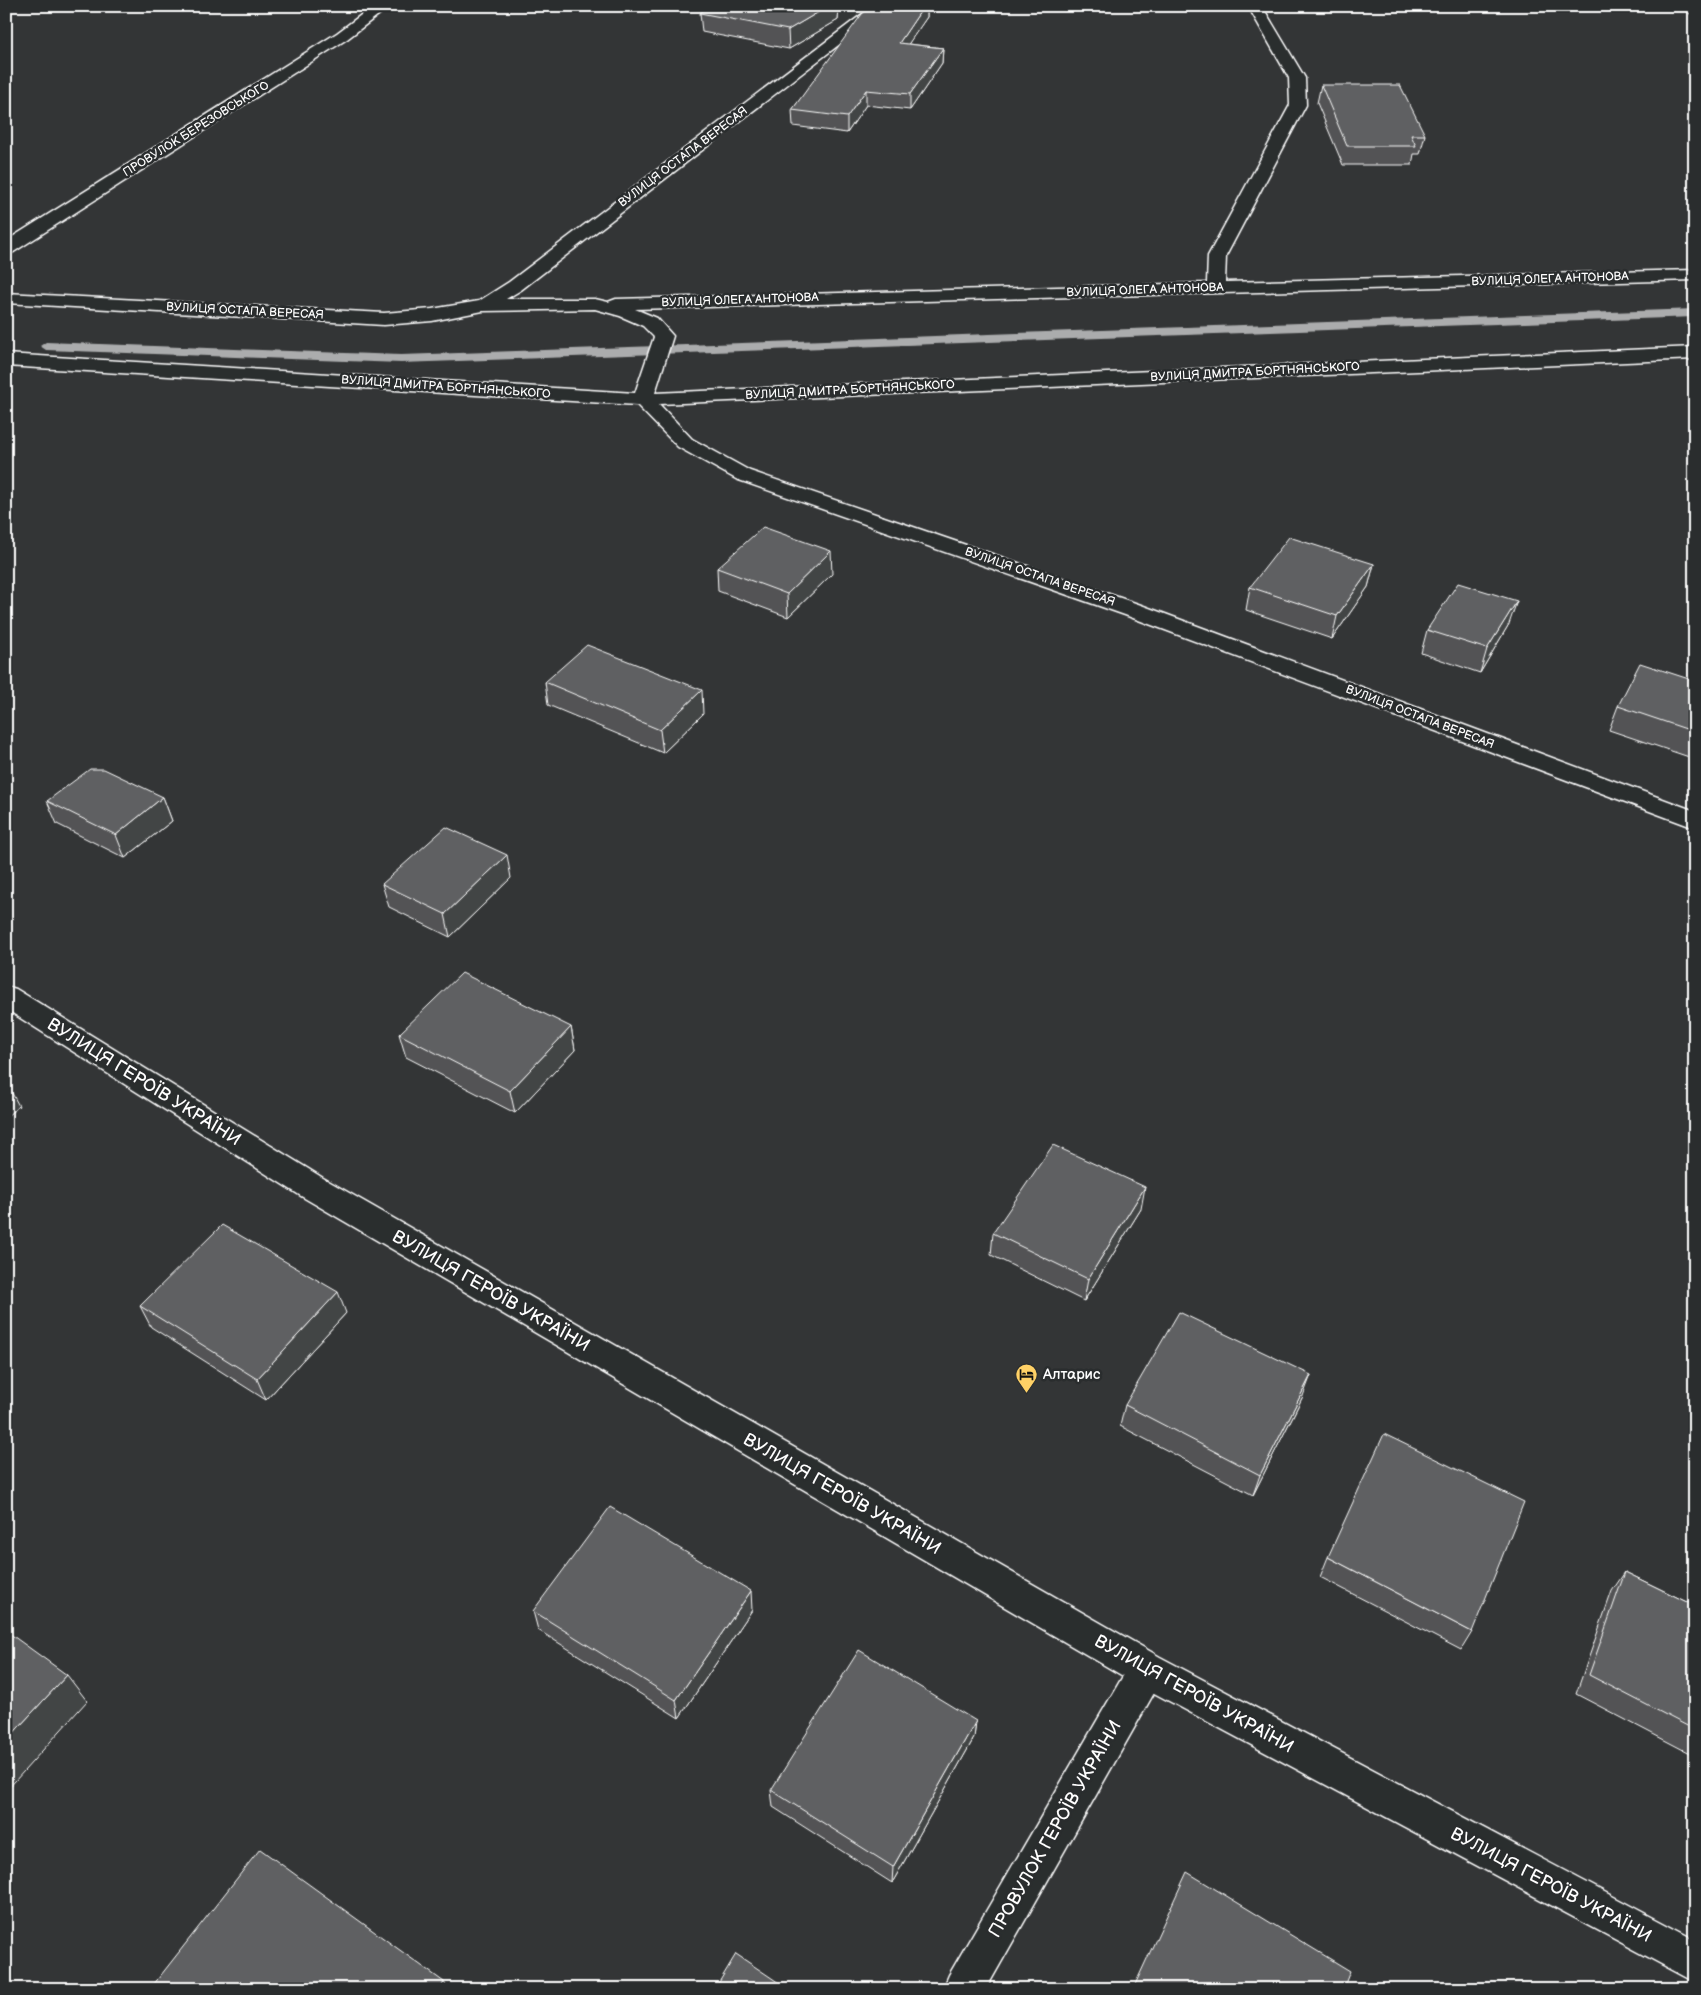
<svg xmlns="http://www.w3.org/2000/svg" width="1701" height="1995" viewBox="0 0 1701 1995" font-family="'Balsamiq Sans',sans-serif">
<style>
.lines{fill:none;stroke-linecap:round;stroke-linejoin:round}
.stream{fill:#abacad;fill-rule:evenodd}
.street-casing{stroke:#fff;stroke-width:3}
.street{fill:#2a2d2e;fill-rule:evenodd}
.wall{fill:#525354;stroke:#fff}
.shaded-wall{fill:#424445;stroke:#fff}
.building{fill:#5f6162;stroke:#fff}
.labels{text-anchor:middle;dominant-baseline:central;stroke-width:5;stroke-linejoin:round;paint-order:stroke}
.far-street-label{font-size:12px;fill:#fff;stroke:#2a2d2e}
.poi-label{font-size:15px;fill:#fff;stroke:#2a2d2e;text-anchor:start}
.near-street-label{font-size:18px;fill:#fff;stroke:#2a2d2e}
</style>
<rect width="100%" height="100%" fill="#333536"/>
<filter id="ink" filterUnits="userSpaceOnUse"><feTurbulence type="fractalNoise" baseFrequency=".02" numOctaves="2"/><feDisplacementMap in="SourceGraphic" scale="10" xChannelSelector="R" yChannelSelector="G"/><feConvolveMatrix kernelMatrix="1 2 1 2 8 2 1 2 1" color-interpolation-filters="sRGB"/></filter>
<g filter="url(#ink)">
<g class="lines">
<path class="stream" d="M 1695,309 L 1695,317 L 401,363 L 46,350 L 40,346 L 46,342 L 401,355 Z"/>
<defs>
<path id="street" d="M 373,6 L 390,6 L 347,39 L 12,253 L 6,254 L 6,241 L 337,33 Z
M 873,6 L 889,6 L 521,290 L 506,299 L 595,299 L 608,302 L 616,299 L 1207,283 L 1208,256 L 1290,105 L 1289,78 L 1248,6 L 1262,6 L 1305,78 L 1306,105 L 1226,256 L 1225,282 L 1695,270 L 1695,280 L 635,309 L 657,318 L 673,336 L 655,393 L 1695,347 L 1695,359 L 659,404 L 692,439 L 750,471 L 1141,605 L 1695,811 L 1695,828 L 1125,615 L 736,479 L 678,447 L 637,405 L 6,366 L 6,354 L 635,393 L 654,337 L 643,326 L 620,316 L 595,309 L 483,311 L 432,321 L 384,325 L 6,303 L 6,293 L 384,313 L 432,309 L 479,301 L 509,282 Z
M 1685,6 L 1695,6 L 1695,14 L 1690,13 Z
M 6,986 L 16,989 L 323,1178 L 1160,1657 L 1695,1940 L 1695,1982 L 1154,1693 L 986,1989 L 943,1989 L 949,1975 L 1123,1676 L 301,1196 L 6,1009 Z"/>
</defs>
<use href="#street" class="street-casing"/>
<use href="#street" class="street"/>
</g>
<path class="wall" d="M 710,6 L 839,6 L 838,20 L 789,49 L 702,32 L 700,13 Z
M 872,6 L 927,6 L 927,17 L 908,44 L 943,48 L 942,63 L 910,110 L 866,105 L 847,133 L 793,126 L 792,110 Z
M 1321,85 L 1425,135 L 1420,154 L 1414,154 L 1412,165 L 1343,165 L 1317,103 Z
M 1695,518 L 1695,525 L 1692,524 Z
M 1374,564 L 1368,587 L 1332,639 L 1246,610 L 1250,587 Z
M 717,568 L 832,574 L 788,617 L 718,591 Z
M 1509,624 L 1480,673 L 1421,653 L 1427,630 Z
M 1695,681 L 1695,759 L 1609,730 L 1618,706 Z
M 545,682 L 703,714 L 663,753 L 548,705 Z
M 163,797 L 172,821 L 125,858 L 57,824 L 47,801 Z
M 511,878 L 450,937 L 389,907 L 382,884 Z
M 571,1027 L 575,1050 L 515,1113 L 406,1057 L 399,1034 Z
M 1141,1209 L 1084,1301 L 991,1255 L 993,1233 Z
M 140,1306 L 346,1313 L 266,1400 L 151,1327 Z
M 1303,1396 L 1253,1495 L 1120,1426 L 1125,1405 Z
M 1328,1557 L 1472,1632 L 1461,1650 L 1320,1577 Z
M 1625,1572 L 1695,1606 L 1695,1756 L 1576,1694 L 1612,1591 Z
M 752,1610 L 679,1718 L 538,1630 L 533,1611 Z
M 976,1721 L 974,1738 L 892,1883 L 773,1807 L 771,1790 Z"/>
<path class="shaded-wall" d="M 829,6 L 839,6 L 838,20 L 789,49 L 788,30 Z
M 924,6 L 927,6 L 927,17 L 898,59 L 899,43 Z
M 943,48 L 942,63 L 910,110 L 910,94 Z
M 866,90 L 866,105 L 847,133 L 847,117 Z
M 831,551 L 832,574 L 788,617 L 787,594 Z
M 1374,564 L 1368,587 L 1332,639 L 1337,616 Z
M 1517,601 L 1509,624 L 1480,673 L 1487,649 Z
M 702,690 L 703,714 L 663,753 L 660,730 Z
M 163,797 L 172,821 L 125,858 L 116,835 Z
M 507,855 L 511,878 L 450,937 L 445,914 Z
M 571,1027 L 575,1050 L 515,1113 L 510,1091 Z
M 6,1084 L 7,1084 L 19,1106 L 6,1117 Z
M 1145,1187 L 1141,1209 L 1084,1301 L 1088,1279 Z
M 338,1292 L 346,1313 L 266,1400 L 257,1379 Z
M 6,1314 L 11,1321 L 6,1325 Z
M 1311,1375 L 1303,1396 L 1253,1495 L 1260,1475 Z
M 751,1591 L 752,1610 L 679,1718 L 676,1700 Z
M 67,1675 L 87,1701 L 6,1791 L 6,1741 Z
M 976,1721 L 974,1738 L 892,1883 L 893,1867 Z
M 444,1982 L 448,1989 L 440,1989 Z"/>
<path class="building" d="M 710,6 L 829,6 L 788,30 L 700,13 Z
M 872,6 L 924,6 L 899,43 L 943,48 L 910,94 L 866,90 L 847,117 L 792,110 L 862,14 Z
M 1321,85 L 1400,85 L 1425,135 L 1411,135 L 1416,146 L 1347,146 Z
M 763,527 L 831,551 L 787,594 L 717,568 Z
M 1289,537 L 1374,564 L 1337,616 L 1250,587 Z
M 1458,583 L 1517,601 L 1487,649 L 1427,630 Z
M 587,645 L 702,690 L 660,730 L 545,682 Z
M 1640,663 L 1695,681 L 1695,732 L 1618,706 Z
M 90,769 L 104,769 L 163,797 L 116,835 L 47,801 Z
M 446,827 L 507,855 L 445,914 L 382,884 Z
M 462,973 L 571,1027 L 510,1091 L 399,1034 Z
M 1053,1145 L 1145,1187 L 1088,1279 L 993,1233 Z
M 222,1225 L 338,1292 L 257,1379 L 140,1306 Z
M 1179,1312 L 1311,1375 L 1260,1475 L 1125,1405 Z
M 1384,1434 L 1524,1502 L 1472,1632 L 1328,1557 Z
M 610,1507 L 751,1591 L 676,1700 L 533,1611 Z
M 1625,1572 L 1695,1606 L 1695,1730 L 1589,1675 Z
M 6,1631 L 67,1675 L 6,1741 Z
M 859,1650 L 976,1721 L 893,1867 L 771,1790 Z
M 260,1849 L 444,1982 L 440,1989 L 150,1989 Z
M 1187,1872 L 1350,1971 L 1343,1989 L 1133,1989 Z
M 736,1954 L 788,1989 L 715,1989 Z"/>
</g>
<defs>
<symbol id="hotel-pin" viewBox="-11 -11 22 30"><path d="M0 17L-7.5 6A9.5 9.5 0 1 1 7.5 6Z" fill="#ffd166" stroke="#2a2d2e"/><path d="M-6-4.5h1.5V1H6V5H4.5V3h-9V5H-6ZM-4 0a1.8 1.8 0 1 1 3.6 0ZM.5 0V-2.5h3Q6-2.5 6 0Z" fill="#111"/></symbol>
</defs>
<g fill-rule="evenodd">
<use href="#hotel-pin" x="1014" y="1362" width="25" height="34"/>
</g>
<g class="labels">
<g class="far-street-label">
<text transform="translate(196 129) rotate(-32)">ПРОВУЛОК БЕРЕЗОВСЬКОГО</text>
<text transform="translate(683 157) rotate(-37)">ВУЛИЦЯ ОСТАПА ВЕРЕСАЯ</text>
<text transform="translate(1550 279) rotate(-2)">ВУЛИЦЯ ОЛЕГА АНТОНОВА</text>
<text transform="translate(1145 290) rotate(-2)">ВУЛИЦЯ ОЛЕГА АНТОНОВА</text>
<text transform="translate(740 300) rotate(-2)">ВУЛИЦЯ ОЛЕГА АНТОНОВА</text>
<text transform="translate(245 311) rotate(3)">ВУЛИЦЯ ОСТАПА ВЕРЕСАЯ</text>
<text transform="translate(1255 372) rotate(-3)">ВУЛИЦЯ ДМИТРА БОРТНЯНСЬКОГО</text>
<text transform="translate(446 387) rotate(4)">ВУЛИЦЯ ДМИТРА БОРТНЯНСЬКОГО</text>
<text transform="translate(850 390) rotate(-3)">ВУЛИЦЯ ДМИТРА БОРТНЯНСЬКОГО</text>
<text transform="translate(1040 577) rotate(19)">ВУЛИЦЯ ОСТАПА ВЕРЕСАЯ</text>
<text transform="translate(1420 717) rotate(21)">ВУЛИЦЯ ОСТАПА ВЕРЕСАЯ</text>
</g>
<g class="poi-label">
<text x="1043" y="1374">Алтарис</text>
</g>
<g class="near-street-label">
<text transform="translate(144 1082) rotate(32)">ВУЛИЦЯ ГЕРОЇВ УКРАЇНИ</text>
<text transform="translate(491 1291) rotate(30)">ВУЛИЦЯ ГЕРОЇВ УКРАЇНИ</text>
<text transform="translate(842 1494) rotate(30)">ВУЛИЦЯ ГЕРОЇВ УКРАЇНИ</text>
<text transform="translate(1194 1694) rotate(29)">ВУЛИЦЯ ГЕРОЇВ УКРАЇНИ</text>
<text transform="translate(1055 1829) rotate(-60)">ПРОВУЛОК ГЕРОЇВ УКРАЇНИ</text>
<text transform="translate(1551 1885) rotate(28)">ВУЛИЦЯ ГЕРОЇВ УКРАЇНИ</text>
</g>
</g>
<rect width="1701" height="1995" fill="none" stroke="#2a2d2e" stroke-width="25"/>
<rect x="12" y="12" width="1676" height="1970" fill="none" stroke="#fff" stroke-width="2" filter="url(#ink)"/>
</svg>
